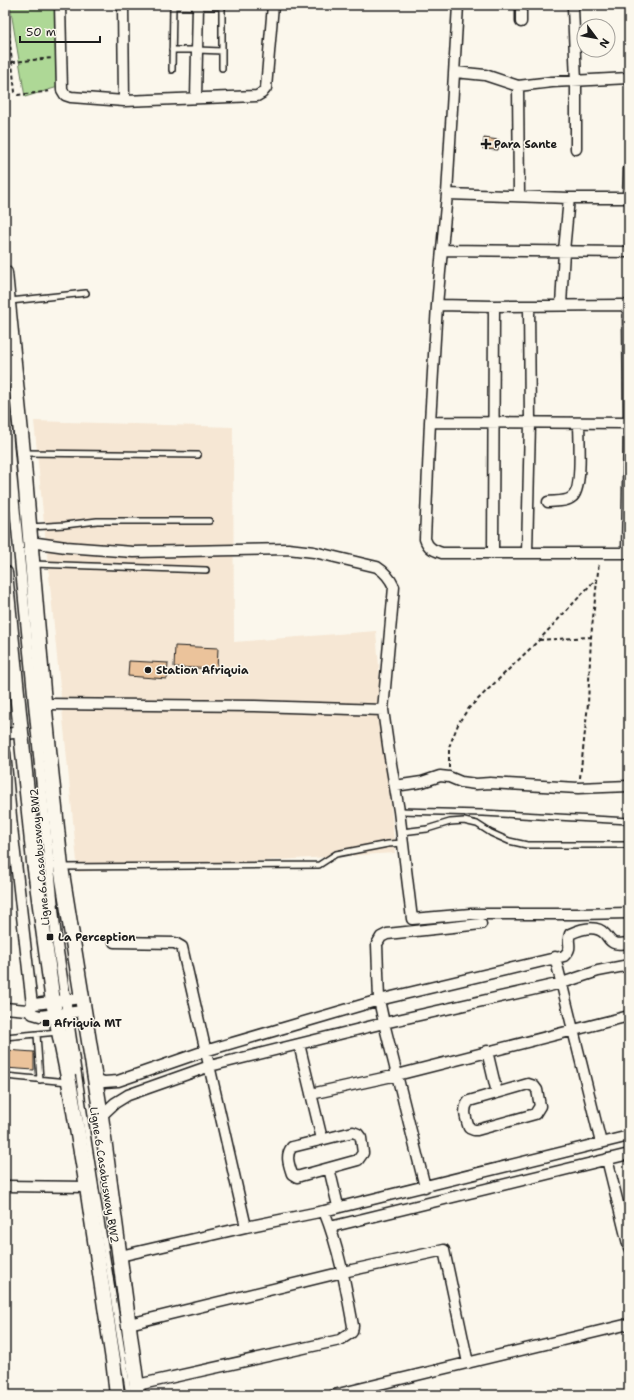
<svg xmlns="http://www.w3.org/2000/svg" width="634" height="1400" viewBox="0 0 634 1400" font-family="'Shantell Sans',sans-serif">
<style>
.built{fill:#f6e7d4}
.green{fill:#aed896;stroke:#657a59}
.building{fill:#ebc39b;stroke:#1c1c1c}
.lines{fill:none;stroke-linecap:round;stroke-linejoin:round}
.lane-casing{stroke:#1c1c1c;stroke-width:8}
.street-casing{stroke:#1c1c1c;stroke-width:13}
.secondary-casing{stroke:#1c1c1c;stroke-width:17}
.path{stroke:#1c1c1c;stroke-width:2;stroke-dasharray:4 3;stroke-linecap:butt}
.lane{stroke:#fbf7ec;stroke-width:5}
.street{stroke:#fbf7ec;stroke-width:10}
.secondary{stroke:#fbf7ec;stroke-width:14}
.poi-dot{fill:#1c1c1c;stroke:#fbf7ec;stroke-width:1.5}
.labels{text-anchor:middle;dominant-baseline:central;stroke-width:3;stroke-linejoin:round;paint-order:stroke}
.poi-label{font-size:11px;font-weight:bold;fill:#1c1c1c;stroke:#fbf7ec;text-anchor:start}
.street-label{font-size:11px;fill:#1c1c1c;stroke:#fbf7ec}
</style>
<rect width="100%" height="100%" fill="#fbf7ec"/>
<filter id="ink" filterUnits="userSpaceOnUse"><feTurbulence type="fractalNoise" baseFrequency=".025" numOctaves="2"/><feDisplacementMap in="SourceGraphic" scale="8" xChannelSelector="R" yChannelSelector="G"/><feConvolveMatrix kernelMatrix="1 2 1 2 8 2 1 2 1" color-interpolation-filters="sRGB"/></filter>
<g filter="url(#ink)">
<path class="built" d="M 34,421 L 233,427 L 234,642 L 376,631 L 395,853 L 78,872 Z"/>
<path class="green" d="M 10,5 L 56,5 L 58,87 L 25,97 Z"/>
<path class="building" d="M 484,138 L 499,140 L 498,150 L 483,149 Z
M 175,646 L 218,648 L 217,669 L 174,667 Z
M 129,661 L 168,663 L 167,679 L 128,676 Z
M 5,1050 L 34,1052 L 34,1070 L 5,1068 Z"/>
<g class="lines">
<defs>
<path id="lane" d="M 173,6 L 222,7
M 172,50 L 197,50 L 222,51
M 222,68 L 222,5
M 172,70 L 173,5
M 10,301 L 86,293
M 5,385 L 58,934 L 89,1146 L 129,1395
M 5,430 L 54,936 L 74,1073
M 25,453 L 198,455
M 30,527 L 65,525 L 97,521 L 209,521
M 33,564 L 206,570
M 399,811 L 483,813 L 629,821
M 402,832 L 427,829 L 450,822 L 464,821 L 477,824 L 491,833 L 509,841 L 527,845 L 629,845
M 62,867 L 319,865 L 336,854 L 388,844 L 403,843
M 37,1034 L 40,1080
M 5,1037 L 58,1032
M 5,1076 L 68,1082"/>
<path id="street" d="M 60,5 L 62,90 L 65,95 L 71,97 L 124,101 L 257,96 L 262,93 L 266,88 L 273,5
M 123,5 L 124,101
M 458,5 L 447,194 L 437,305 L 430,422 L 425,539 C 428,548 433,550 442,553 L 629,553
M 521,5 L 521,22
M 573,7 L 576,82 L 576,149
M 455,72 L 485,75 L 518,86 L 552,82 L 629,78
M 518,86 L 519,196
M 196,98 L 198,5
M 447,194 L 569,198 L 629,198
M 628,198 L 629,169
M 442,250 L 629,252
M 437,305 L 494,306 L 623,305 L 628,310 L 629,423 L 627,553
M 561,305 L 564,251 L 569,198
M 430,422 L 629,423
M 548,502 C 555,501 567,502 572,497 C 583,490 579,437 579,423
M 30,542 L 66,547 L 133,552 L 288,549 L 314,552 L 377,567 C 385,572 390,578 394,587 L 383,710 L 389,752 L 399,811 L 412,919 L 471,914 L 579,914 L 629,913
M 493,553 L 494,306
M 527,553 L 530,423 L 529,306
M 44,704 L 255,706 L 383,710
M 5,734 L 22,732
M 5,753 L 12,827 L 32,1005
M 395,786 L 422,782 L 440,776 L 449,777 L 461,782 L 476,784 L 490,783 L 578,788 L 629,786
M 114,942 L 175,943 L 182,947 L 246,1227
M 555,957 L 601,1143
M 5,1008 L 27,1010 L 33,1014 L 40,1016 L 83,1011
M 27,1010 L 35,1004 L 81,998
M 299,1044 L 322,1139
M 487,1051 L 497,1093
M 95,1079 L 104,1082 L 118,1081 L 205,1051 L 379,1000 L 564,956 C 574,947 566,943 570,934 C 581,929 596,924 605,934 C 608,937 609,941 614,943 C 618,945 624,943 629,943
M 528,1084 L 534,1086 L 537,1090 L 540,1106 L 535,1114 L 477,1130 L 474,1130 L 469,1128 C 466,1119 462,1109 469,1101 Z
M 311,1094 L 397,1075 L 629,1016
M 101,1116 L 115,1103 L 128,1095 L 210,1066 L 384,1023 L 562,983 L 598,971 L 629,965
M 353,1132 L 358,1134 L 361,1138 L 363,1153 L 358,1160 L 300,1176 L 297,1177 L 292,1174 C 289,1165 285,1155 292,1147 Z
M 607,1159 L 629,1248
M 329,1168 L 338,1206
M 5,1186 L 87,1187
M 425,1187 L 384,1023 L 379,1000 L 377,944 L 381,937 L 387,934 L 481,924
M 330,1227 L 629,1154
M 120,1256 L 246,1227 L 324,1211 L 629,1136
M 129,1324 L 343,1272 L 444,1250 L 468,1363
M 137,1385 L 340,1340 L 352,1332 L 353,1326 C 346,1287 339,1248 324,1211
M 334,1395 L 629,1324"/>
<path id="secondary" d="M 5,273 L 23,453 L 43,691 L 61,867 L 101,1116 L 138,1395
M 5,573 L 34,862 L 53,1002 L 69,1082 L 87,1187 L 113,1360 L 117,1395"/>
</defs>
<use href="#lane" class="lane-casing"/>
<use href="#street" class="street-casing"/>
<use href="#secondary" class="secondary-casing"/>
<path class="path" d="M 6,5 L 15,92 L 18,95 L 52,91
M 5,63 L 52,58
M 539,640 L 591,637
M 449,768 L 449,747 L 459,722 L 469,708 L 539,640 L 596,579
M 580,778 L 588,704 L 591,637 L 599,562"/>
<use href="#lane" class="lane"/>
<use href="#street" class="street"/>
<use href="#secondary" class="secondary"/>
</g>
</g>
<g class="poi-dot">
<path d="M484 138h4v4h4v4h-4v4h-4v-4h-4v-4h4z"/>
<circle cx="148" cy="670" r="4"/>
<rect x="46" y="933" width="8" height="8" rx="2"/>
<rect x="42" y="1019" width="8" height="8" rx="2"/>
</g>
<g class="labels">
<g class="poi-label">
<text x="494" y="144">Para Sante</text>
<text x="156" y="670">Station Afriquia</text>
<text x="58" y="937">La Perception</text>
<text x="54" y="1023">Afriquia MT</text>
</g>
<g class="street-label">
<text transform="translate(40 857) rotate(-95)">Ligne 6 Casabusway BW2</text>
<text transform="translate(104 1175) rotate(81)">Ligne 6 Casabusway BW2</text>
</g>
</g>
<rect width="634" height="1400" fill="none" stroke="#fbf7ec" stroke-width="20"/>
<rect x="10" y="10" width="614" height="1380" fill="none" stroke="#1c1c1c" stroke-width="1.5" filter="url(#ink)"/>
<g transform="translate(596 38) rotate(122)"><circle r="19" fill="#fbf7ec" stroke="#a29f99"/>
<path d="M0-3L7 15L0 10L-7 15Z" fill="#1c1c1c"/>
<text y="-6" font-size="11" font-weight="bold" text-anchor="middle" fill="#1c1c1c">N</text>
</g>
<path d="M20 36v6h80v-6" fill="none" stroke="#1c1c1c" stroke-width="2"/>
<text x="26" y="36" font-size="12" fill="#1c1c1c" stroke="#fbf7ec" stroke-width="3" paint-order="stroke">50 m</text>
</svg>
